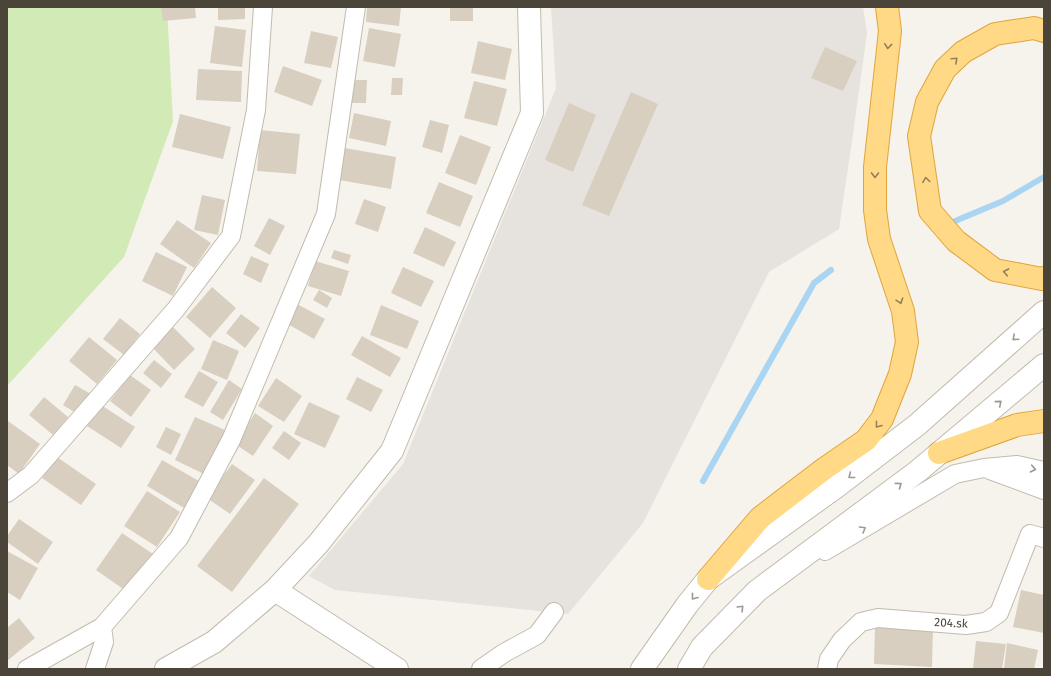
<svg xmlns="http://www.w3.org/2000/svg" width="1051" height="676" viewBox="0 0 1051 676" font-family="'Fira Sans',sans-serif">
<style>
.industrial{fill:#e6e2dd}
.green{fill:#d2eab5}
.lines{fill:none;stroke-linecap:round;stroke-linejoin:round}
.stream{stroke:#a9d4f2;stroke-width:6}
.building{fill:#d8cfc1}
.minor-casing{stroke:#c2bbae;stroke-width:20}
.tertiary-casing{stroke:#c2bbae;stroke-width:24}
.trunk-casing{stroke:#e0a43c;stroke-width:24}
.minor{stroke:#fff;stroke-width:18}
.tertiary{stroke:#fff;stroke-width:22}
.trunk{stroke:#ffd985;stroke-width:22}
.oneway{stroke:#938057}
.oneway2{stroke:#9c9892}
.labels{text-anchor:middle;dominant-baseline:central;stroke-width:3;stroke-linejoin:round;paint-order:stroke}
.street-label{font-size:12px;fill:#4b4439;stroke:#fff}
</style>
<rect width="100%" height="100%" fill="#f6f3ec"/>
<path class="industrial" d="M 551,7 L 863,7 L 867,33 L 852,141 L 839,229 L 769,272 L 643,523 L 568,614 L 335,590 L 309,576 L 403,464 L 556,88 Z"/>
<path class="green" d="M 7,7 L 167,7 L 173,121 L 124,257 L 7,386 Z"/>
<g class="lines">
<path class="stream" d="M 955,221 L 1003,201 L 1044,177
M 703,481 L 814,283 L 831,270"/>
</g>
<path class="building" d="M 161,7 L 195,7 L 196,18 L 163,21 Z
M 218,7 L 245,7 L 245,19 L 218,20 Z
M 367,7 L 401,7 L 399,26 L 366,22 Z
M 450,7 L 473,7 L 473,21 L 450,21 Z
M 215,26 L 246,30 L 242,67 L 210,63 Z
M 369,28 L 401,34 L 395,67 L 363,61 Z
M 311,31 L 338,37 L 331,68 L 304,63 Z
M 478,41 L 512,49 L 505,80 L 471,73 Z
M 825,47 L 857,61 L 843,91 L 811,78 Z
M 283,66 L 322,80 L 312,106 L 274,92 Z
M 198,69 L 242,71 L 241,102 L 196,100 Z
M 392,78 L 403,78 L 402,95 L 391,95 Z
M 350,80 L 367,80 L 366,103 L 349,103 Z
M 474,81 L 507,89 L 497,126 L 464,118 Z
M 631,92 L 658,104 L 609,216 L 582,205 Z
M 569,103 L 596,115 L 573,172 L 545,160 Z
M 354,113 L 391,121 L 386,146 L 349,138 Z
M 180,114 L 231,127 L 223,159 L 172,147 Z
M 430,120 L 449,125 L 442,153 L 422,147 Z
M 260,130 L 300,134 L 296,174 L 257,171 Z
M 460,135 L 491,147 L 476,185 L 445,173 Z
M 345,148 L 396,157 L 391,189 L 339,180 Z
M 439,182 L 473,196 L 460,227 L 426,213 Z
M 202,195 L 225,200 L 218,235 L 194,230 Z
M 364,199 L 386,207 L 378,232 L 355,224 Z
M 269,218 L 285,226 L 270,255 L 254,246 Z
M 177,220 L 211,243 L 194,268 L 160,244 Z
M 425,227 L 456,242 L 444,267 L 413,253 Z
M 334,250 L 351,255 L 348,264 L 331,258 Z
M 156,252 L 187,267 L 173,296 L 142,281 Z
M 251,256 L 269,264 L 261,283 L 243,274 Z
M 315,261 L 349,271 L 341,296 L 308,286 Z
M 403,267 L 434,281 L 421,307 L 391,293 Z
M 212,287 L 236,308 L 210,338 L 186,317 Z
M 319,290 L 332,298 L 327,308 L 313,300 Z
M 297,304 L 325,319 L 314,339 L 286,323 Z
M 381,305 L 419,321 L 407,349 L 370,335 Z
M 241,314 L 260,328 L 245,348 L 226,333 Z
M 120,318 L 140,334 L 124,355 L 103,339 Z
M 172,326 L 195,349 L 174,370 L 151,346 Z
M 362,336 L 401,358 L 390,377 L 351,355 Z
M 89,337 L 117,360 L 97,384 L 69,361 Z
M 213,340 L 239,351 L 227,380 L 201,369 Z
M 154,360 L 172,374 L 161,388 L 143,373 Z
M 199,371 L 218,382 L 203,407 L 184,397 Z
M 130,375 L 151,390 L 131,417 L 110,401 Z
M 357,377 L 383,390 L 371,412 L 346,399 Z
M 276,378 L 302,396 L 284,422 L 258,406 Z
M 229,380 L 242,389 L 223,420 L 210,412 Z
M 75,385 L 91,394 L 79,415 L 63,405 Z
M 44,397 L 68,417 L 53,435 L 29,415 Z
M 309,402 L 340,416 L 325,448 L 294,434 Z
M 101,405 L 135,427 L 121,448 L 87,426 Z
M 255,413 L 273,426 L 253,456 L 235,444 Z
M 195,417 L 225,430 L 204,474 L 175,460 Z
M 8,421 L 40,444 L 19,474 L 7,465 L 7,423 Z
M 166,427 L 181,434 L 171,455 L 156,447 Z
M 284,431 L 301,443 L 289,460 L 272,448 Z
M 57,457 L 96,484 L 81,505 L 42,478 Z
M 162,460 L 199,481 L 184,508 L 147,486 Z
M 232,464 L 255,480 L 230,514 L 207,498 Z
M 264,478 L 299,504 L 232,592 L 197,566 Z
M 147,491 L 180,512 L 157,547 L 124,526 Z
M 19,519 L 53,542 L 38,564 L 7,542 L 7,536 Z
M 122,533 L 153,554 L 126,591 L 96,570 Z
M 7,551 L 38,568 L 20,600 L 7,592 Z
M 1021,590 L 1044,595 L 1044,633 L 1013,627 Z
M 19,618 L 35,638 L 7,661 L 7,628 Z
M 875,627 L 933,629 L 932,667 L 874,664 Z
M 976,641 L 1006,644 L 1002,669 L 973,669 Z
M 1007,643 L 1038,650 L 1034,669 L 1004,669 Z"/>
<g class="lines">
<defs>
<path id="minor" d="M 990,470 L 1044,490
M 7,493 L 31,475 L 176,309 L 231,236 L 256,110 L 263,7
M 825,551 L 955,474 L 984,468 L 1017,465 L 1044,471
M 27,669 L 102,627 L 179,538 L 231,440 L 326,214 L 356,7
M 95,669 L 104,642 L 102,627
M 481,669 L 504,653 L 537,635 L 554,612
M 827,669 L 829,659 L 842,640 L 861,622 L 878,618 L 966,625 L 986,622 L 999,613 L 1030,534 L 1044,538"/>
<path id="tertiary" d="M 275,590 L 397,669
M 166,669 L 214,642 L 275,590 L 318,544 L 392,451 L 532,113 L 529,7
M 642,669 L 687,605 L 708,579 L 836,487 L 917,425 L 1044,312
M 689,669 L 702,647 L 757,591 L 918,471 L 1044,365"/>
<path id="trunk" d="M 1044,31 L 1034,28 L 995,34 L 963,52 L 945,69 L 927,102 L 919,136 L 930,211 L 956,241 L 995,270 L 1042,279 L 1044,278
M 939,453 L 1017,425 L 1044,421
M 708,579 L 760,518 L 824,469 L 866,440 L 882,419 L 900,374 L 907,342 L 903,311 L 879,239 L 875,210 L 875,167 L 890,31 L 887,7"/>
</defs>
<use href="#minor" class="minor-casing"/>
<use href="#tertiary" class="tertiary-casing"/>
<use href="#trunk" class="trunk-casing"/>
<use href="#minor" class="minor"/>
<use href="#tertiary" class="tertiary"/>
<use href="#trunk" class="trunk"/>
</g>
<defs><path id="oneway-chevron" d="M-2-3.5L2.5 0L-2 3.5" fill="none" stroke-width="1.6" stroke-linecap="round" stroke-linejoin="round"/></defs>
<g class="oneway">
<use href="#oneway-chevron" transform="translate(888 46) rotate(96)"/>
<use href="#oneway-chevron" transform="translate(955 60) rotate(-43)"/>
<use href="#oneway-chevron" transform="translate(875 175) rotate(91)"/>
<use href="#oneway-chevron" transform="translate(926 180) rotate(-98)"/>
<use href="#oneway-chevron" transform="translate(1006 272) rotate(-169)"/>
<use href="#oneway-chevron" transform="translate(900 301) rotate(72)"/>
<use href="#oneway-chevron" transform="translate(878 425) rotate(128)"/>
</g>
<g class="oneway2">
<use href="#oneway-chevron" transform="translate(1015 338) rotate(138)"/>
<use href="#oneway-chevron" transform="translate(999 403) rotate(-40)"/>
<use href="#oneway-chevron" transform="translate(1033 469) rotate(12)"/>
<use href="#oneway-chevron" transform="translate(851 476) rotate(142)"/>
<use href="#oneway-chevron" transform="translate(899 485) rotate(-37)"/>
<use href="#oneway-chevron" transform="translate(863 529) rotate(-31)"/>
<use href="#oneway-chevron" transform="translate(694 597) rotate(128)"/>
<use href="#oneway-chevron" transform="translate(741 608) rotate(-45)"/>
</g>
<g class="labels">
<g class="street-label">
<text transform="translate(951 623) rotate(3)">204.sk</text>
</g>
</g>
<rect width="1051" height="676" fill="none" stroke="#4b4439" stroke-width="16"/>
</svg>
